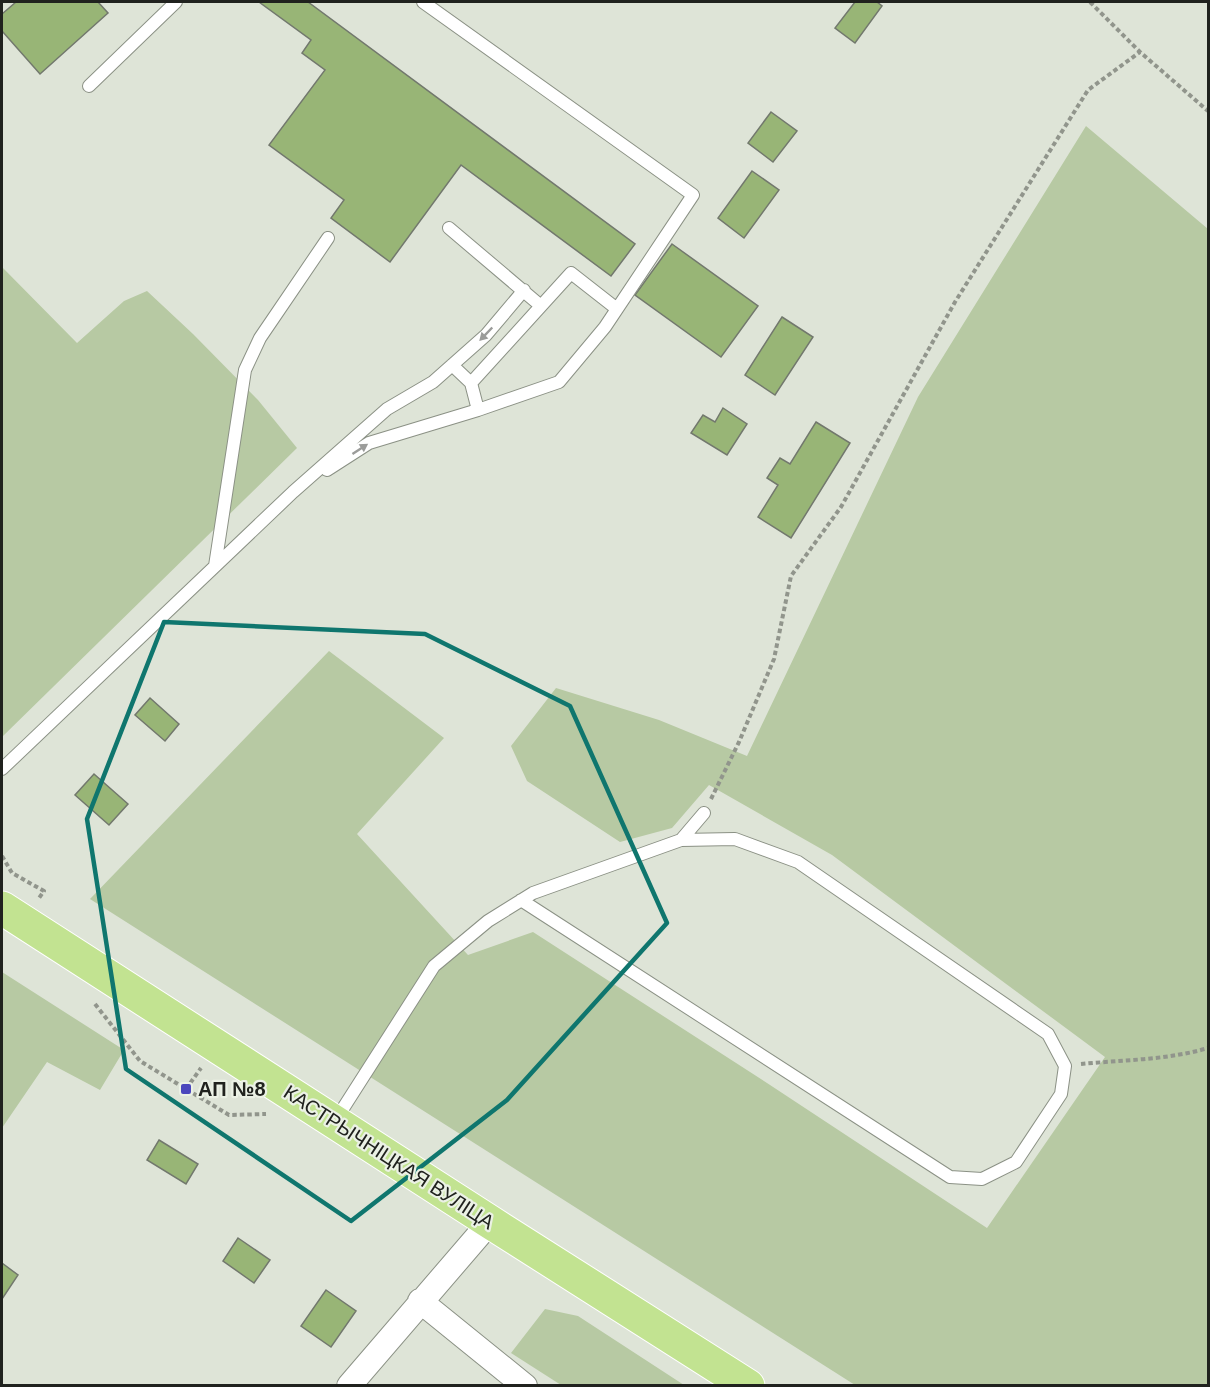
<svg xmlns="http://www.w3.org/2000/svg" width="1210" height="1387" viewBox="0 0 1210 1387" font-family="Helvetica,sans-serif">
<style>
.green{fill:#b7c9a3}
.building{fill:#98b576;stroke:#72786d;stroke-width:1.5}
.lines{fill:none;stroke-linecap:round;stroke-linejoin:round}
.service-casing{stroke:#8b9185;stroke-width:14}
.minor-casing{stroke:#8b9185;stroke-width:26}
.primary-casing{stroke:#fff;stroke-width:35}
.path{stroke:#91958c;stroke-width:4;stroke-dasharray:4.5 3;stroke-linecap:butt}
.service{stroke:#fff;stroke-width:12}
.minor{stroke:#fff;stroke-width:24}
.primary{stroke:#c2e391;stroke-width:33}
.oneway{fill:#9b9c9a}
.marked{fill:none;stroke:#0f766e;stroke-width:4.5;stroke-linejoin:round}
.poi-dot{fill:#4b47bd;stroke:#ebf1e5;stroke-width:2}
.labels{text-anchor:middle;dominant-baseline:central;stroke-width:4.5;stroke-linejoin:round;paint-order:stroke}
.poi-label{font-size:20px;font-weight:bold;fill:#20221e;stroke:#ebf1e5;text-anchor:start}
.street-label{font-size:20px;fill:#20221e;stroke:#ebf1e5}
</style>
<rect width="100%" height="100%" fill="#dee4d7"/>
<path class="green" d="M 1086,126 L 1208,229 L 1208,1385 L 855,1385 L 90,899 L 329,651 L 444,738 L 357,834 L 468,955 L 533,932 L 767,1083 L 987,1228 L 1105,1057 L 832,855 L 709,785 L 672,828 L 620,842 L 527,781 L 511,746 L 556,688 L 659,720 L 747,756 L 918,397 Z
M 2,267 L 77,343 L 124,301 L 147,291 L 193,334 L 258,400 L 297,448 L 2,737 Z
M 2,972 L 124,1050 L 100,1090 L 47,1062 L 2,1128 Z
M 545,1309 L 578,1316 L 684,1385 L 561,1385 L 511,1353 Z"/>
<path class="building" d="M 16,2 L 98,2 L 108,13 L 40,74 L 2,31 L 2,14 Z
M 259,2 L 308,2 L 635,244 L 611,276 L 461,165 L 390,262 L 331,218 L 344,200 L 269,145 L 325,70 L 302,53 L 311,40 Z
M 855,2 L 877,2 L 882,6 L 855,43 L 835,28 Z
M 771,112 L 797,131 L 773,162 L 748,143 Z
M 752,171 L 779,190 L 744,238 L 718,218 Z
M 672,244 L 758,306 L 721,357 L 635,295 Z
M 782,317 L 813,337 L 775,395 L 745,375 Z
M 723,408 L 747,424 L 727,455 L 691,433 L 703,415 L 715,422 Z
M 816,422 L 850,443 L 791,538 L 758,517 L 778,485 L 767,478 L 780,458 L 790,464 Z
M 150,698 L 179,724 L 165,741 L 135,715 Z
M 94,774 L 128,804 L 109,825 L 75,795 Z
M 159,1140 L 198,1164 L 186,1184 L 147,1160 Z
M 238,1238 L 270,1260 L 254,1283 L 223,1261 Z
M 2,1263 L 18,1275 L 2,1299 Z
M 326,1290 L 356,1311 L 331,1347 L 301,1326 Z"/>
<g class="lines">
<defs>
<path id="service" d="M 423,2 L 693,195 L 605,327 L 559,382 L 478,410 L 471,383
M 89,86 L 176,2
M 449,228 L 541,306 L 471,383 L 452,365
M 541,306 L 571,273 L 617,309
M 327,470 L 369,443 L 478,410
M 215,566 L 245,370 L 260,338 L 328,238
M 2,769 L 293,492 L 387,409 L 433,382 L 486,335 L 524,290
M 521,900 L 950,1177 L 982,1179 L 1016,1162 L 1061,1094 L 1065,1066 L 1048,1034 L 798,862 L 735,839 L 681,840
M 335,1121 L 434,966 L 488,921 L 533,893 L 681,840 L 704,813"/>
<path id="minor" d="M 420,1301 L 525,1386
M 349,1386 L 490,1222"/>
<path id="primary" d="M 2,908 L 490,1222 L 748,1386"/>
</defs>
<use href="#service" class="service-casing"/>
<use href="#minor" class="minor-casing"/>
<use href="#primary" class="primary-casing"/>
<path class="path" d="M 1090,2 L 1140,52 L 1208,111
M 711,799 L 739,742 L 774,659 L 791,576 L 841,507 L 955,302 L 1088,90 L 1140,52
M 2,856 L 12,873 L 44,891 L 39,898
M 95,1004 L 140,1061 L 229,1115 L 266,1114
M 1081,1064 C 1122,1060 1168,1060 1208,1048
M 186,1089 L 201,1068"/>
<use href="#service" class="service"/>
<use href="#minor" class="minor"/>
<use href="#primary" class="primary"/>
</g>
<defs><path id="oneway-solid" d="M-6-.8H1V-3.2L6.5 0L1 3.2V.8H-6Z" transform="scale(1.5)"/></defs>
<g class="oneway">
<use href="#oneway-solid" transform="translate(486 334) rotate(134)"/>
<use href="#oneway-solid" transform="translate(360 449) rotate(-33)"/>
</g>
<path class="marked" d="M 164,622 L 425,634 L 570,706 L 667,923 L 507,1100 L 351,1221 L 126,1069 L 87,819 Z"/>
<rect class="poi-dot" x="180" y="1083" width="12" height="12" rx="3"/>
<g class="labels">
<g class="poi-label">
<text x="198" y="1089">АП №8</text>
</g>
<g class="street-label">
<text transform="translate(389 1157) rotate(33)">КАСТРЫЧНІЦКАЯ ВУЛІЦА</text>
</g>
</g>
<rect width="1210" height="1387" fill="none" stroke="#20221e" stroke-width="6"/>
</svg>
